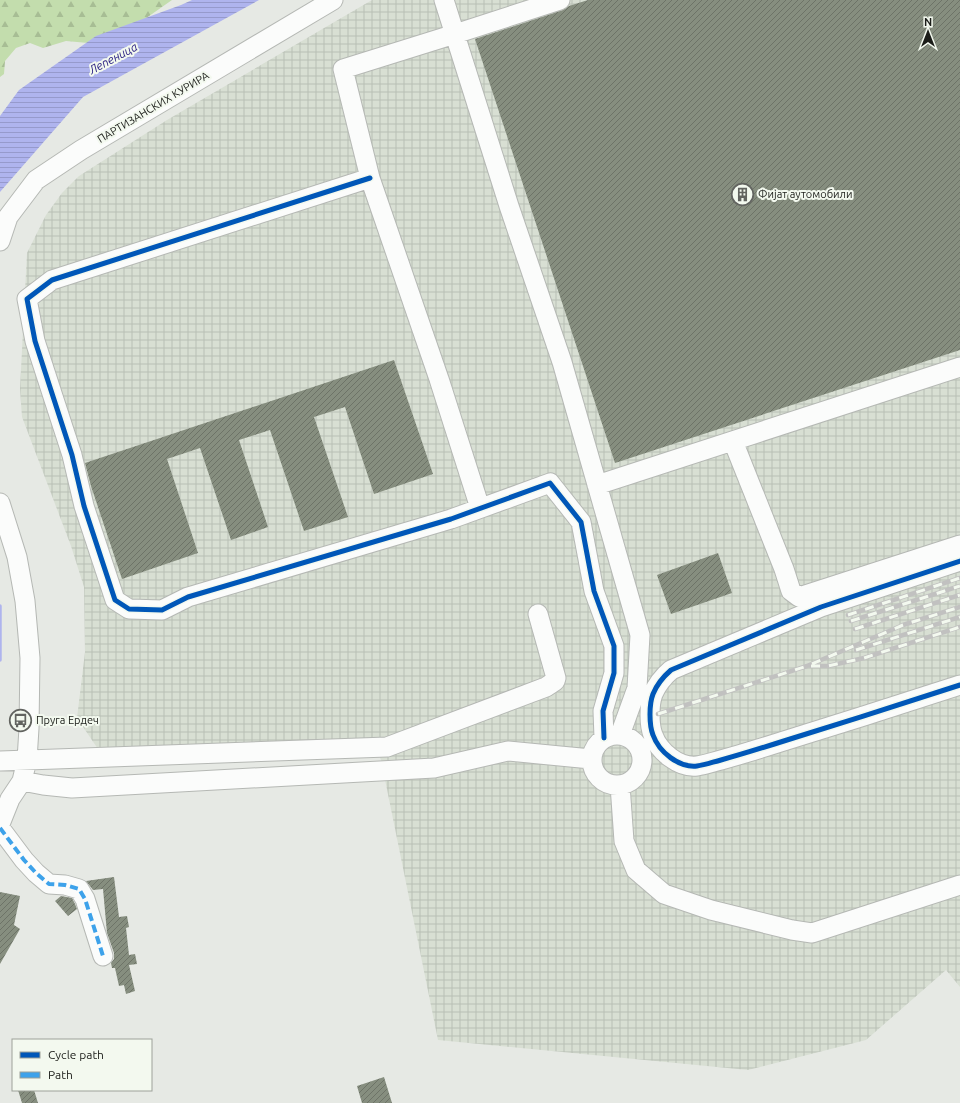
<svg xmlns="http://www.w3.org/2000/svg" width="960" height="1103" viewBox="0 0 960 1103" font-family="Ubuntu,sans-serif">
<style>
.industrial{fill:url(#industrial-grid)}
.forest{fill:url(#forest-firs)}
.water{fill:url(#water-rules)}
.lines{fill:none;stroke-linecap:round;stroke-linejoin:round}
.stream{stroke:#afb4ee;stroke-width:3.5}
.building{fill:url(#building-hatch)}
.minor-casing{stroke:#b5b8b4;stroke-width:21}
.minor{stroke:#fbfcfb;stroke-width:19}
.rail-casing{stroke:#c1c1c0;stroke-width:4.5}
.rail{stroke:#f3f9ef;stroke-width:3;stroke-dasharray:9;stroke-linecap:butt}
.quiet{stroke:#3da2ea;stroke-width:4;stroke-dasharray:8 4;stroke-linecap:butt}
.cycleway-casing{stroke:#f3f9ef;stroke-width:8}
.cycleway{stroke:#0057b8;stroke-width:5}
.labels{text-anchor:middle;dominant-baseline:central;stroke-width:4;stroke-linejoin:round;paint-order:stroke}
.street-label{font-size:11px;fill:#1b1d19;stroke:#f3f9ef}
.poi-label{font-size:11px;fill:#1b1d19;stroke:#f3f9ef;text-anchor:start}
.water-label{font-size:12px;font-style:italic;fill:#2d2384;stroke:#f3f9ef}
</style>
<defs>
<pattern id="industrial-grid" width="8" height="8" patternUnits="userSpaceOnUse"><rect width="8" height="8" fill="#d8dfd3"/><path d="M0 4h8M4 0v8" fill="none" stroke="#b9bfb5"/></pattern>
<pattern id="forest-firs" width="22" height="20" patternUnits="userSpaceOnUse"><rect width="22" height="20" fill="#c3ddad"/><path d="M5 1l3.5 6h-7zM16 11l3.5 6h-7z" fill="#a7bd94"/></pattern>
<pattern id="water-rules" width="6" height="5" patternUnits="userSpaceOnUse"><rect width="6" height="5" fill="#afb4ee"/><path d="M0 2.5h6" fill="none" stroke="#969acc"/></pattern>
<pattern id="building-hatch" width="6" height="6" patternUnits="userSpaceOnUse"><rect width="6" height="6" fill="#868e7f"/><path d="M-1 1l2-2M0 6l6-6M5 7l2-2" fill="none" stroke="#6d7367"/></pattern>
</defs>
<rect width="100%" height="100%" fill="#e6e9e4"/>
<path class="industrial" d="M 372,0 L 960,0 L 960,987 L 946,970 L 866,1040 L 748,1070 L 438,1040 L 380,755 L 98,749 L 77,718 L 85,652 L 84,587 L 71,546 L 22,417 L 20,389 L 27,253 L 46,215 L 62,193 L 79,176 L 167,120 Z"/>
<path class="forest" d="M 0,0 L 172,0 L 132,28 L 88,43 L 66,41 L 43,48 L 30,43 L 16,48 L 5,61 L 4,74 L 0,77 Z"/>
<path class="water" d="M 192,0 L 259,0 L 83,97 L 0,192 L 0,116 L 19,90 L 96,36 L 181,5 Z"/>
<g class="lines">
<path class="stream" d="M 0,606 L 0,660"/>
</g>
<path class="building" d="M 588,0 L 960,0 L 960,350 L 615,463 L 475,39 L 563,10 L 569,6 Z
M 394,360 L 433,474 L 374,494 L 345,407 L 314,417 L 348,517 L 304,531 L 270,430 L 239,440 L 268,527 L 231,540 L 200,448 L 167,459 L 198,553 L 122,579 L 91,486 L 85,463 Z
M 718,553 L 732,593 L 671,614 L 657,575 Z
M 114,877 L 119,917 L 127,916 L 129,927 L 126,928 L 129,955 L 135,954 L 137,964 L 129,965 L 135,991 L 126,994 L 124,985 L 119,986 L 115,968 L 112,968 L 111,963 L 114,959 L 114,953 L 107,933 L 103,889 L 93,890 L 86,881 Z
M 0,892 L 20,896 L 14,925 L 20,929 L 0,964 Z
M 61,896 L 72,898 L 75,904 L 77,909 L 68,916 L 55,901 Z
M 384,1077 L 392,1103 L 362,1103 L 357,1086 Z
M 18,1090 L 34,1090 L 38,1103 L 22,1103 Z"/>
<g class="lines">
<defs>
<path id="minor" d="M 444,0 L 509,206 L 562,362 L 640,635 L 637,688 L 620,735
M 370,178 L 52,280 L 27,299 L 35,341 L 72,455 L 84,506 L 115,600 L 129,609 L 162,610 L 188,597 L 451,519 L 550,483 L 581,522 L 594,591 L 614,646 L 614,673 L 603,711 L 604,738
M 0,241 L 8,217 L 36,180 L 81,150 L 333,0
M 733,441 L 784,569 L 791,591 L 799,597 L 960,545
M 597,485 L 960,367
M 0,503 L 17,557 L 25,601 L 30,658 L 29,728 L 27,760 L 22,781 L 10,799 L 0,824
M 480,508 L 439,379 L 370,178 L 343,69 L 455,34 L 560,0
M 960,561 L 821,607 L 671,670 C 663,677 657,684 653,694 C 649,704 649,725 653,735 C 659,752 679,768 697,766 C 705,765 713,762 721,760 C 743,754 765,747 787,740 C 845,722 902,704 960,685
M592 760a25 25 0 1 1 50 0a25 25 0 1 1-50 0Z
M 0,761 L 387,747 L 546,687 L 555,681 L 556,678 L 538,614
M 22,781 L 43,785 L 72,788 L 434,768 L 508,751 L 591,759
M 620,785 L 624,841 L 636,870 L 664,894 L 711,910 L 792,930 L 812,933 L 960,885
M 0,828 L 24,860 L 36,873 L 49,884 L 65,885 L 79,889 L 85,899 L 103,956"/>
</defs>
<use href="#minor" class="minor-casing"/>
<use href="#minor" class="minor"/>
<defs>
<path id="rail" d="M 848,615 L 960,578
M 851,621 L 960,586
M 855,629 L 960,595
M 856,650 L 960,617
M 811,666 L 828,666 L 864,658 L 960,627
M 658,714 L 807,666 L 903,625 L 960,607"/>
</defs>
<use href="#rail" class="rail-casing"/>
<use href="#rail" class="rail"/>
<path class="quiet" d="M 0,828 L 24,860 L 36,873 L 49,884 L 65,885 L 79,889 L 85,899 L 103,956"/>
<defs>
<path id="cycleway" d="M 370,178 L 52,280 L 27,299 L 35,341 L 72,455 L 84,506 L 115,600 L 129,609 L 162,610 L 188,597 L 451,519 L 550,483 L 581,522 L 594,591 L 614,646 L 614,673 L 603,711 L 604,738
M 960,561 L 821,607 L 671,670 C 663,677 657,684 653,694 C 649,704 649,725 653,735 C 659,752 679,768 697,766 C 705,765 713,762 721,760 C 743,754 765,747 787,740 C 845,722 902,704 960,685"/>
</defs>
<use href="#cycleway" class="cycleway-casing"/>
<use href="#cycleway" class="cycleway"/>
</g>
<defs>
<symbol id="building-ring" viewBox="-11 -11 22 22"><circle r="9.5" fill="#f3f9ef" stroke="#626460" stroke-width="1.5"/><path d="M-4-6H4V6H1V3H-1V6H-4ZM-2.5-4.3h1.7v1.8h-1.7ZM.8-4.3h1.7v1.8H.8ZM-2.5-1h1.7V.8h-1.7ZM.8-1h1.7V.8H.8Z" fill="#626460"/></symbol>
<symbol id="bus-ring" viewBox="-11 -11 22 22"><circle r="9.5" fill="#f3f9ef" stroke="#626460" stroke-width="1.5"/><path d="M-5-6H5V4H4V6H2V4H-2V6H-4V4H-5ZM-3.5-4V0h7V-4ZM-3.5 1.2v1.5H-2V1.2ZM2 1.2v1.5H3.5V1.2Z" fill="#626460"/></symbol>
</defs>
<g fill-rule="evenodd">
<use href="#building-ring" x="730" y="182" width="25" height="25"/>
<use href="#bus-ring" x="8" y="708" width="25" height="25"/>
</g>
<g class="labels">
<g class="street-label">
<text transform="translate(153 107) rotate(-31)">ПАРТИЗАНСКИХ КУРИРА</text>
</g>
<g class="poi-label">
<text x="758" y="194">Фијат аутомобили</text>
<text x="36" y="720">Пруга Ердеч</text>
</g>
<g class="water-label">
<text transform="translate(113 58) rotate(-28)">Лепеница</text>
</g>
</g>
<rect x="12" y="1039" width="140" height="52" fill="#f3f9ef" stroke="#9da199"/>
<rect x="20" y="1052" width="20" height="6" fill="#0057b8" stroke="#9da199"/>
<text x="48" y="1059" font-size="12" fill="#1b1d19">Cycle path</text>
<rect x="20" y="1072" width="20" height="6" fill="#3da2ea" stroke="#9da199"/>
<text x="48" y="1079" font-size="12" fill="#1b1d19">Path</text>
<g transform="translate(928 32)" stroke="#f3f9ef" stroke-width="3" paint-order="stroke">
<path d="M0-3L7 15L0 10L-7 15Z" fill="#1b1d19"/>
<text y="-6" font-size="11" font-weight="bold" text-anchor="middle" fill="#1b1d19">N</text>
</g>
</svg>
